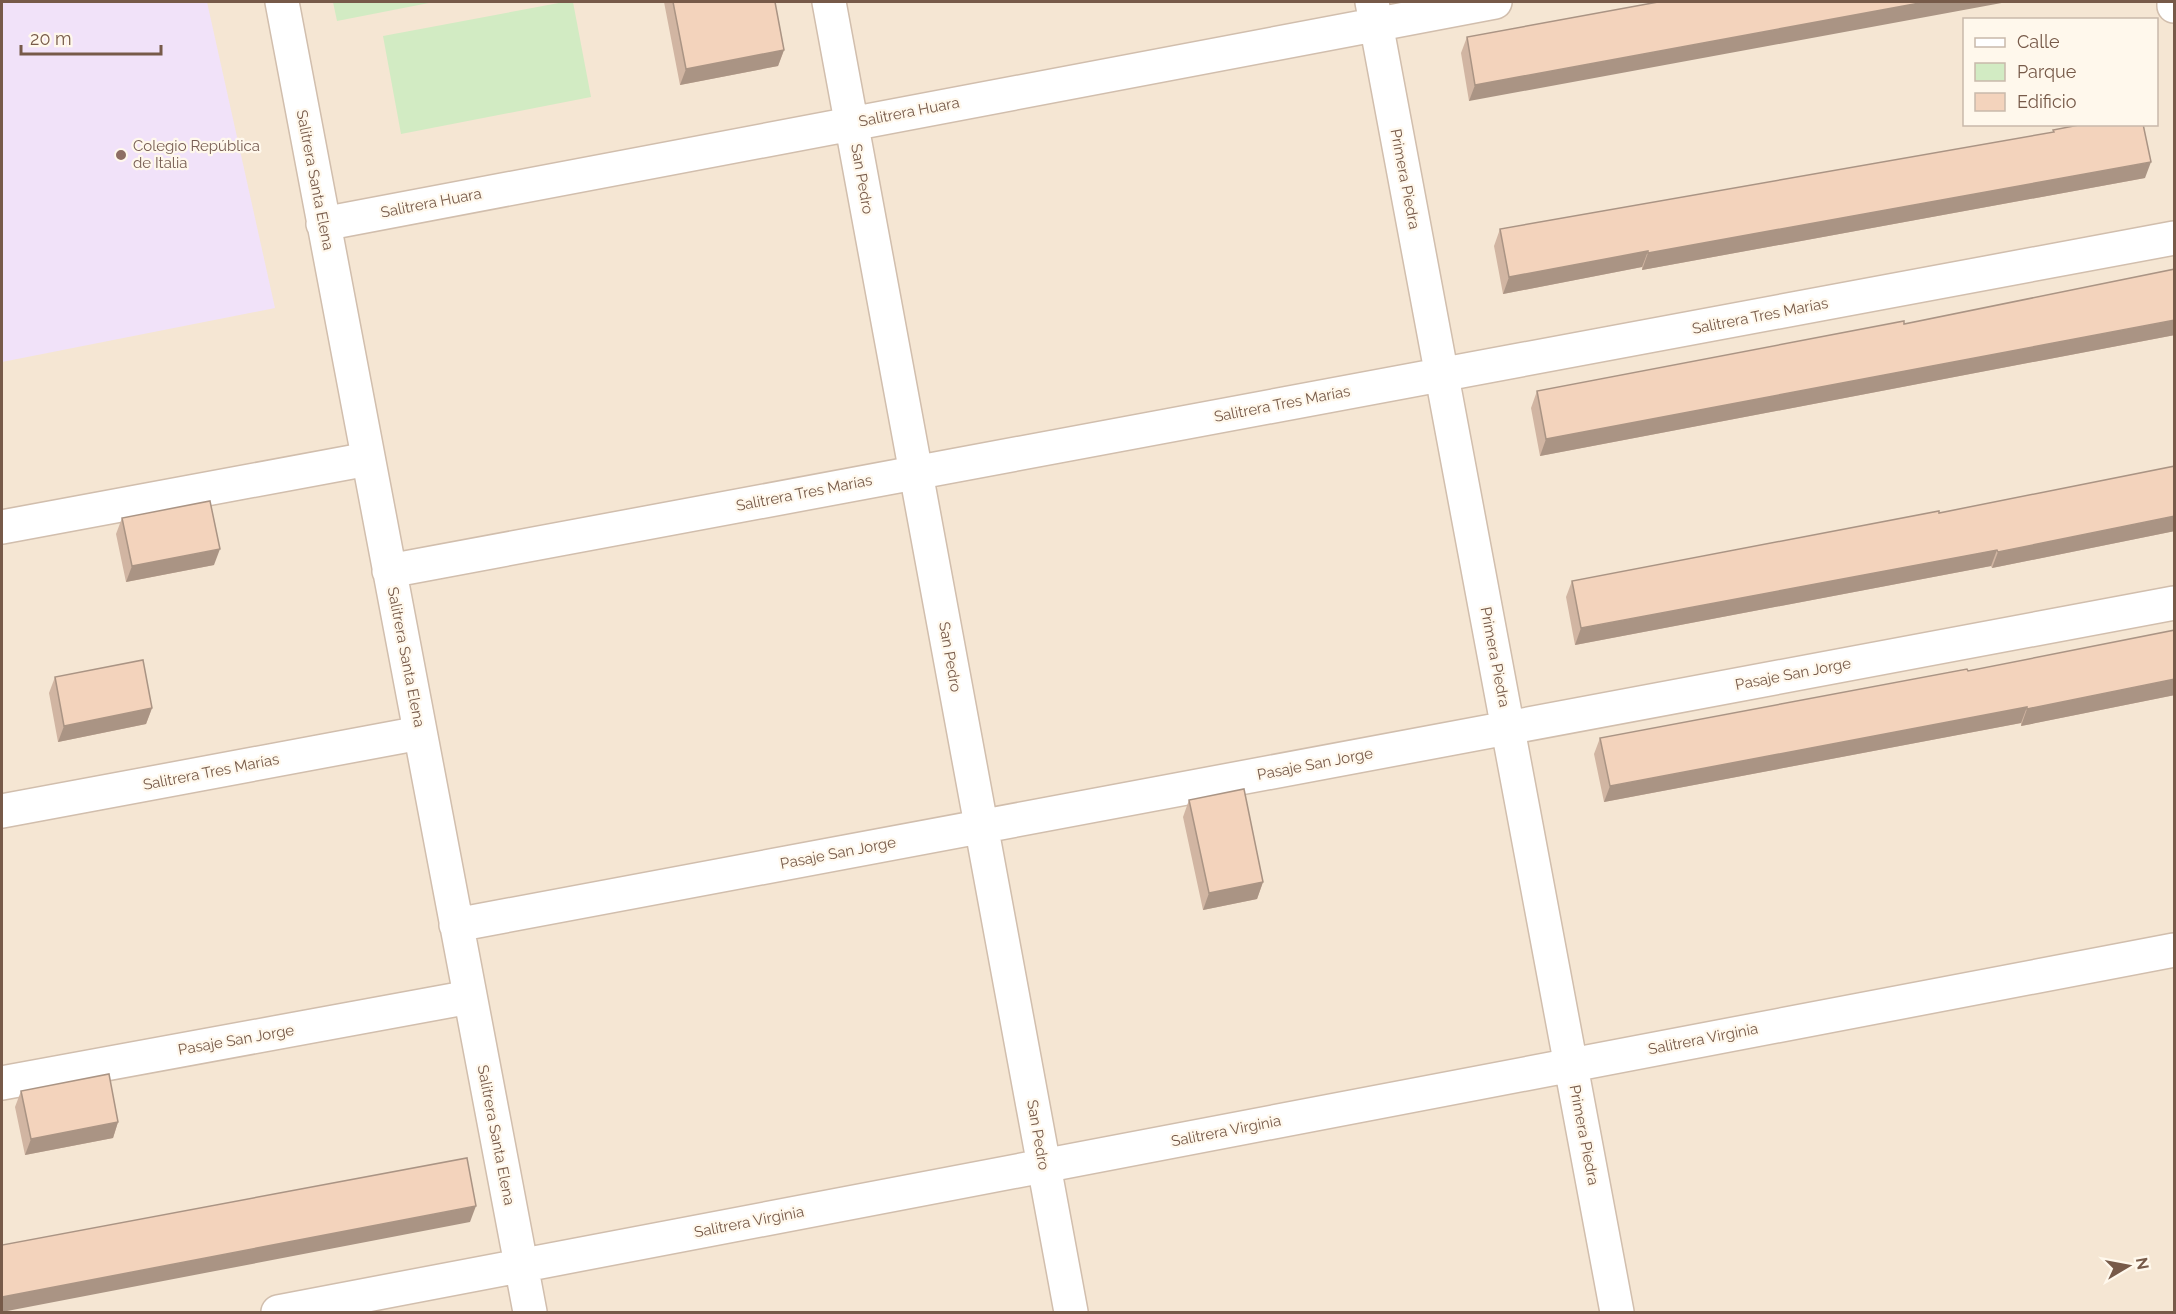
<svg xmlns="http://www.w3.org/2000/svg" width="2176" height="1314" viewBox="0 0 2176 1314" font-family="Raleway,sans-serif">
<style>
.residential{fill:#f5e6d3;fill-rule:evenodd}
.education{fill:#f1e2f9}
.green{fill:#d2ebc3}
.lines{fill:none;stroke-linecap:round;stroke-linejoin:round}
.minor-casing{stroke:#d1bead;stroke-width:36}
.minor{stroke:#fff;stroke-width:33}
.wall{fill:#d1b5a2}
.shaded-wall{fill:#aa9484}
.building{fill:#f3d3bc;stroke:#aa9484;stroke-width:1.5}
.education-dot{fill:#8d6e63;stroke:#fff8ec;stroke-width:2}
.labels{text-anchor:middle;dominant-baseline:central;stroke-width:4.5;stroke-linejoin:round;paint-order:stroke}
.street-label{font-size:15px;fill:#775a49;stroke:#fff8ec}
.education-label{font-size:15px;fill:#785e54;stroke:#fff8ec;text-anchor:start}
</style>
<rect width="100%" height="100%" fill="#fdf4e5"/>
<path class="residential" d="M 2,2 L 2174,2 L 2174,1312 L 2,1312 ZM 1964,20 L 2156,20 L 2156,124 L 1964,124 Z"/>
<path class="education" d="M 2,2 L 207,2 L 275,308 L 2,362 Z"/>
<path class="green" d="M 333,2 L 434,2 L 337,21 Z
M 564,2 L 573,2 L 591,97 L 401,134 L 383,36 Z"/>
<g class="lines">
<defs>
<path id="minor" d="M 282,2 L 530,1312
M 829,2 L 1071,1312
M 1372,2 L 1617,1312
M 2174,2 L 2174,6
M 323,224 L 1495,2
M 2,527 L 368,459
M 389,571 L 2174,238
M 2,811 L 420,733
M 456,925 L 2174,603
M 2,1083 L 470,997
M 278,1312 L 2174,950"/>
</defs>
<use href="#minor" class="minor-casing"/>
<use href="#minor" class="minor"/>
</g>
<path class="wall" d="M 664,2 L 775,2 L 784,50 L 778,66 L 680,85 Z
M 1658,2 L 1469,101 L 1461,53 L 1467,37 Z
M 2053,130 L 2145,178 L 1642,270 L 1642,267 L 1503,294 L 1494,246 L 1500,229 L 2053,133 Z
M 2175,269 L 2175,335 L 1540,456 L 1531,408 L 1537,391 L 1904,324 Z
M 2175,466 L 2175,531 L 1992,568 L 1991,566 L 1575,645 L 1566,597 L 1572,581 L 1939,513 Z
M 122,518 L 214,565 L 126,582 L 116,534 Z
M 2175,630 L 2175,695 L 2021,726 L 2021,723 L 1604,802 L 1594,754 L 1600,738 L 1968,671 Z
M 55,677 L 152,708 L 146,724 L 58,742 L 49,693 Z
M 1189,800 L 1263,882 L 1257,899 L 1203,910 L 1183,817 Z
M 21,1091 L 118,1122 L 113,1138 L 25,1155 L 15,1107 Z"/>
<path class="shaded-wall" d="M 1925,2 L 2007,2 L 1469,101 L 1475,85 Z
M 784,50 L 778,66 L 680,85 L 686,69 Z
M 2151,162 L 2145,178 L 1642,270 L 1648,253 Z
M 1648,251 L 1642,267 L 1503,294 L 1509,277 Z
M 2175,320 L 2175,335 L 1540,456 L 1546,439 Z
M 2175,516 L 2175,531 L 1992,568 L 1998,552 Z
M 220,549 L 214,565 L 126,582 L 132,566 Z
M 1997,550 L 1991,566 L 1575,645 L 1581,628 Z
M 2175,679 L 2175,695 L 2021,726 L 2027,709 Z
M 2027,707 L 2021,723 L 1604,802 L 1610,786 Z
M 152,708 L 146,724 L 58,742 L 64,726 Z
M 1263,882 L 1257,899 L 1203,910 L 1209,893 Z
M 118,1122 L 113,1138 L 25,1155 L 31,1139 Z
M 476,1206 L 470,1222 L 2,1312 L 2,1297 Z"/>
<path class="building" d="M 673,2 L 775,2 L 784,50 L 686,69 Z
M 1658,2 L 1925,2 L 1475,85 L 1467,37 Z
M 2084,124 L 2143,124 L 2151,162 L 1648,253 L 1648,251 L 1509,277 L 1500,229 L 2054,132 L 2053,130 Z
M 2175,269 L 2175,320 L 1546,439 L 1537,391 L 1904,321 L 1904,324 Z
M 2175,466 L 2175,516 L 1998,552 L 1997,550 L 1581,628 L 1572,581 L 1939,511 L 1939,513 Z
M 210,501 L 220,549 L 132,566 L 122,518 Z
M 2175,630 L 2175,679 L 2027,709 L 2027,707 L 1610,786 L 1600,738 L 1967,669 L 1968,671 Z
M 143,660 L 152,708 L 64,726 L 55,677 Z
M 1244,789 L 1263,882 L 1209,893 L 1189,800 Z
M 109,1074 L 118,1122 L 31,1139 L 21,1091 Z
M 467,1158 L 476,1206 L 2,1297 L 2,1245 Z"/>
<circle class="education-dot" cx="121" cy="155" r="6"/>
<g class="labels">
<g class="street-label">
<text transform="translate(909 112) rotate(-11)">Salitrera Huara</text>
<text transform="translate(862 179) rotate(80)">San Pedro</text>
<text transform="translate(1405 179) rotate(79)">Primera Piedra</text>
<text transform="translate(315 180) rotate(79)">Salitrera Santa Elena</text>
<text transform="translate(431 203) rotate(-11)">Salitrera Huara</text>
<text transform="translate(1760 316) rotate(-11)">Salitrera Tres Marías</text>
<text transform="translate(1282 404) rotate(-11)">Salitrera Tres Marías</text>
<text transform="translate(804 493) rotate(-11)">Salitrera Tres Marías</text>
<text transform="translate(406 657) rotate(79)">Salitrera Santa Elena</text>
<text transform="translate(950 657) rotate(80)">San Pedro</text>
<text transform="translate(1495 657) rotate(79)">Primera Piedra</text>
<text transform="translate(1793 674) rotate(-11)">Pasaje San Jorge</text>
<text transform="translate(1315 764) rotate(-11)">Pasaje San Jorge</text>
<text transform="translate(211 772) rotate(-11)">Salitrera Tres Marías</text>
<text transform="translate(838 853) rotate(-11)">Pasaje San Jorge</text>
<text transform="translate(1703 1039) rotate(-11)">Salitrera Virginia</text>
<text transform="translate(236 1040) rotate(-10)">Pasaje San Jorge</text>
<text transform="translate(1226 1131) rotate(-11)">Salitrera Virginia</text>
<text transform="translate(496 1135) rotate(79)">Salitrera Santa Elena</text>
<text transform="translate(1038 1135) rotate(80)">San Pedro</text>
<text transform="translate(1584 1135) rotate(79)">Primera Piedra</text>
<text transform="translate(749 1222) rotate(-11)">Salitrera Virginia</text>
</g>
<g class="education-label">
<text x="133" y="146">Colegio República<tspan x="133" dy="17">de Italia</tspan></text>
</g>
</g>
<rect width="2176" height="1314" fill="none" stroke="#775a49" stroke-width="6"/>
<rect x="1963" y="18" width="195" height="108" fill="#fff8ec" stroke="#c9b9ab" stroke-width="1.5"/>
<rect x="1975" y="38" width="30" height="9" fill="#ffffff" stroke="#c9b9ab" stroke-width="1.5"/>
<text x="2017" y="48" font-size="18" fill="#775a49">Calle</text>
<rect x="1975" y="63" width="30" height="18" fill="#d2ebc3" stroke="#c9b9ab" stroke-width="1.5"/>
<text x="2017" y="78" font-size="18" fill="#775a49">Parque</text>
<rect x="1975" y="93" width="30" height="18" fill="#f3d3bc" stroke="#c9b9ab" stroke-width="1.5"/>
<text x="2017" y="108" font-size="18" fill="#775a49">Edificio</text>
<g transform="translate(2128 1266) rotate(80)" stroke="#fff8ec" stroke-width="4.5" paint-order="stroke">
<path d="M0-4.5L10 22L0 15L-10 22Z" fill="#775a49"/>
<text y="-9" font-size="16" font-weight="bold" text-anchor="middle" fill="#775a49">N</text>
</g>
<path d="M21 45v9h140v-9" fill="none" stroke="#775a49" stroke-width="3"/>
<text x="30" y="45" font-size="18" fill="#775a49" stroke="#fff8ec" stroke-width="4.5" paint-order="stroke">20 m</text>
</svg>
